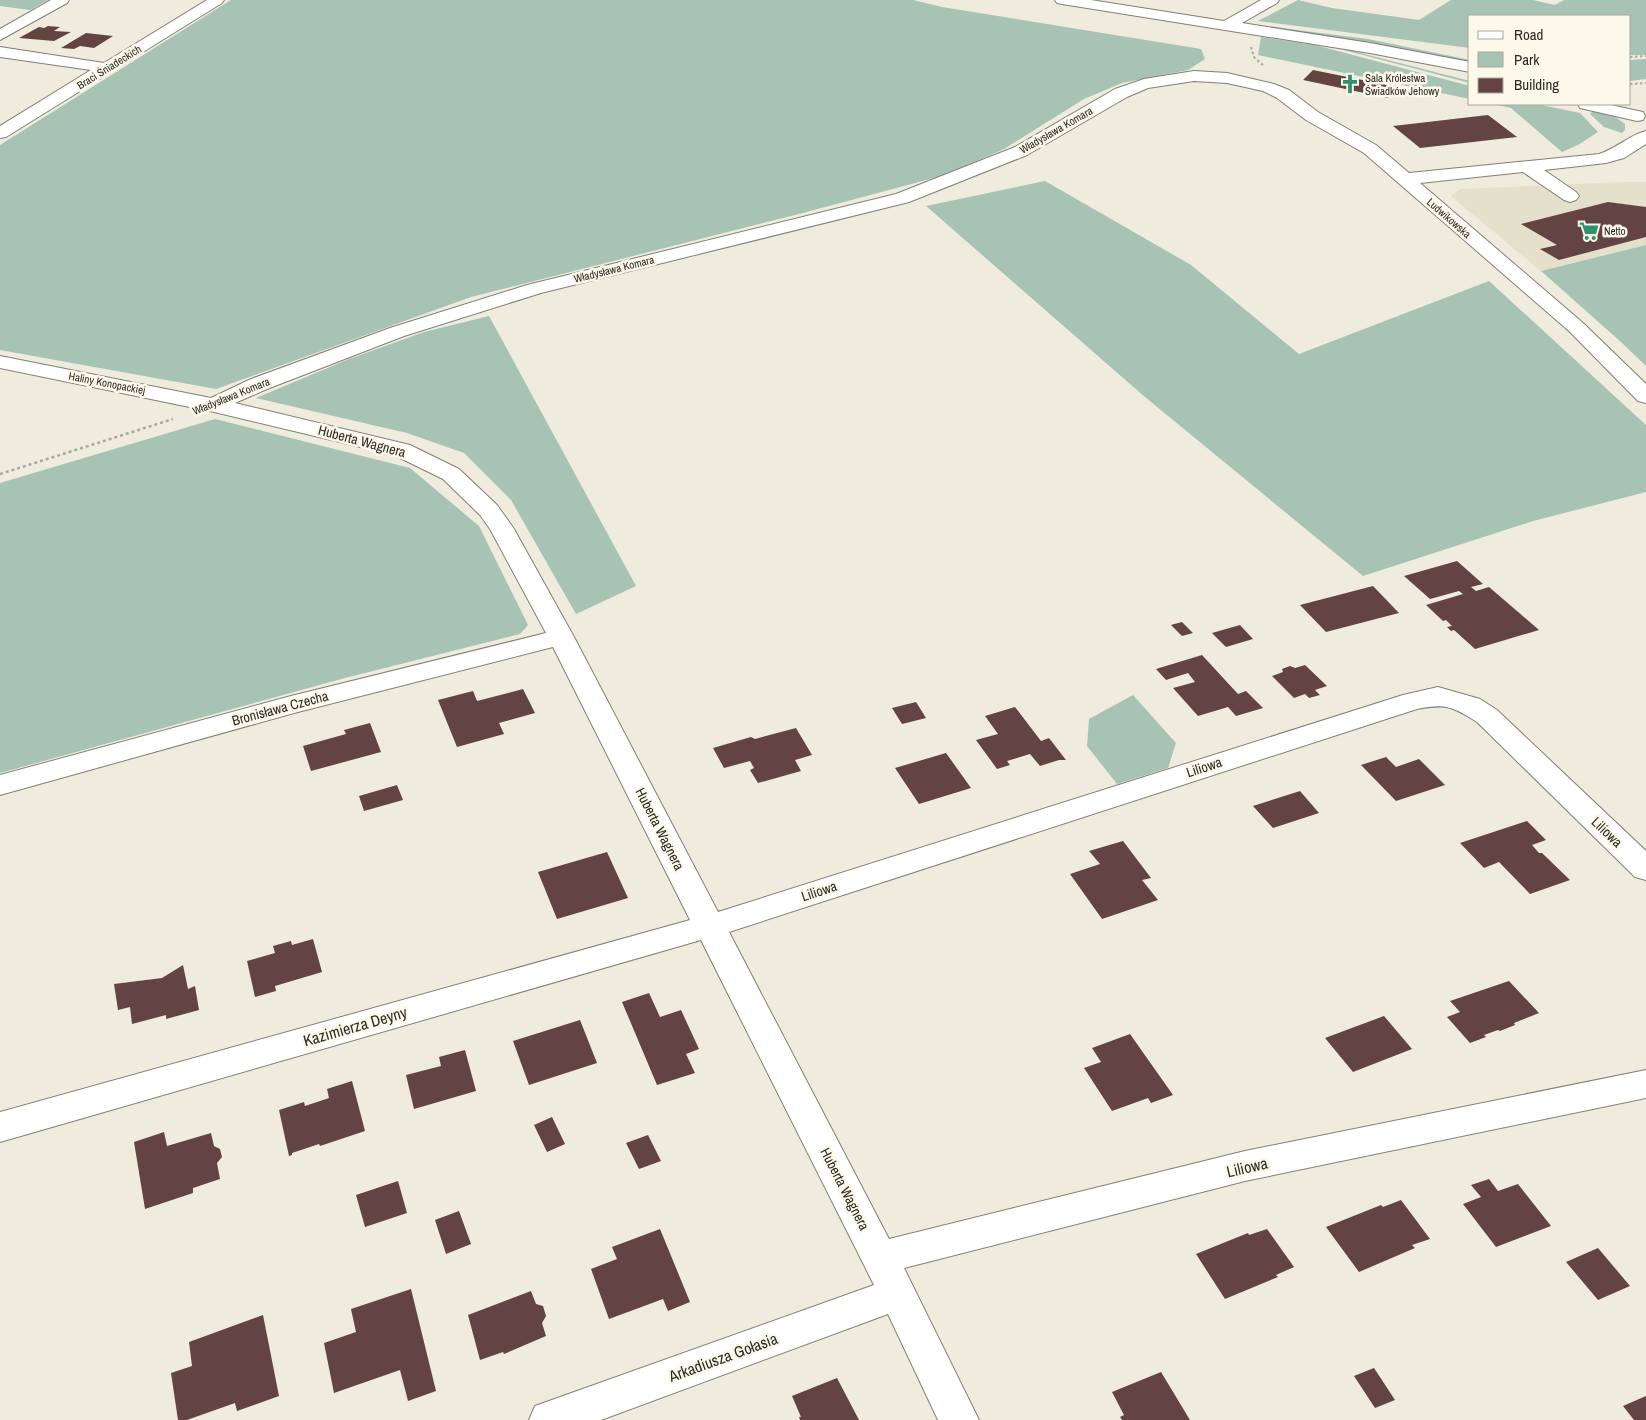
<svg xmlns="http://www.w3.org/2000/svg" width="1646" height="1420" viewBox="0 0 1646 1420" font-family="'Archivo Narrow',sans-serif">
<style>
.built{fill:#e5e0cb}
.green{fill:#a6c3b4}
.building{fill:#634443}
.lines{fill:none;stroke-linecap:round;stroke-linejoin:round}
.minor-casing{stroke:#837f73;stroke-width:2}
.path-far1{stroke:#aaa79c;stroke-width:2;stroke-dasharray:2.5 2.5;stroke-linecap:butt}
.path{stroke:#aaa79c;stroke-width:2.5;stroke-dasharray:3 3;stroke-linecap:butt}
.minor{fill:#fff;fill-rule:evenodd}
.labels{text-anchor:middle;dominant-baseline:central;stroke-width:5;stroke-linejoin:round;paint-order:stroke}
.far-street-label{font-size:11px;fill:#2d2b26;stroke:#fcf9ea}
.far-poi-label{font-size:11px;fill:#2d2b26;stroke:#fcf9ea;text-anchor:start}
.street-label{font-size:14px;fill:#2d2b26;stroke:#fcf9ea}
.near-street-label{font-size:16px;fill:#2d2b26;stroke:#fcf9ea}
</style>
<rect width="100%" height="100%" fill="#efebdd"/>
<path class="built" d="M 1621,182 L 1646,182 L 1646,245 L 1541,271 L 1451,196 L 1461,189 Z"/>
<path class="green" d="M 0,0 L 48,0 L 30,10 L 0,6 Z
M 231,0 L 913,0 L 942,7 L 1201,49 L 1205,59 L 1188,70 L 1122,83 L 1084,99 L 1004,149 L 945,175 L 799,214 L 471,297 L 216,389 L 0,350 L 0,145 Z
M 1298,0 L 1332,8 L 1419,20 L 1451,0 L 1533,0 L 1555,5 L 1564,0 L 1646,0 L 1646,55 L 1630,55 L 1630,16 L 1470,16 L 1470,48 L 1258,21 Z
M 1273,27 L 1368,39 L 1470,60 L 1470,64 L 1268,30 Z
M 1261,37 L 1315,45 L 1470,86 L 1470,99 L 1258,55 Z
M 1317,43 L 1341,48 L 1470,81 L 1470,83 Z
M 1646,59 L 1646,79 L 1630,81 L 1630,60 Z
M 1493,104 L 1537,104 L 1580,113 L 1598,132 L 1578,145 L 1562,152 L 1511,108 Z
M 1595,109 L 1614,116 L 1625,124 L 1625,130 L 1622,133 L 1604,127 L 1590,114 Z
M 1045,181 L 1191,265 L 1299,354 L 1489,281 L 1646,425 L 1646,492 L 1533,521 L 1363,576 L 1145,397 L 926,206 Z
M 1646,245 L 1646,366 L 1621,342 L 1541,271 Z
M 489,316 L 636,586 L 576,614 L 511,500 L 464,453 L 407,433 L 256,398 L 349,359 L 424,332 Z
M 215,419 L 410,468 L 479,526 L 528,625 L 520,634 L 345,678 L 0,773 L 0,483 Z
M 1133,695 L 1176,743 L 1168,768 L 1117,784 L 1087,746 L 1089,719 Z"/>
<path class="building" d="M 48,26 L 60,27 L 54,31 L 71,32 L 54,41 L 19,38 L 39,27 L 44,28 Z
M 86,33 L 113,36 L 94,48 L 80,46 L 74,49 L 61,48 Z
M 1313,70 L 1397,87 L 1388,98 L 1303,80 Z
M 1488,115 L 1517,137 L 1420,148 L 1393,126 Z
M 1608,202 L 1646,207 L 1646,237 L 1559,260 L 1540,249 L 1557,245 L 1521,224 Z
M 1457,561 L 1483,584 L 1471,587 L 1476,591 L 1489,587 L 1539,630 L 1475,649 L 1454,630 L 1451,631 L 1447,627 L 1452,626 L 1446,620 L 1443,621 L 1426,605 L 1463,594 L 1459,591 L 1430,599 L 1404,576 Z
M 1373,586 L 1399,613 L 1326,632 L 1300,605 Z
M 1182,622 L 1193,633 L 1182,636 L 1171,625 Z
M 1240,625 L 1253,639 L 1226,647 L 1212,633 Z
M 1202,655 L 1238,694 L 1246,691 L 1263,708 L 1236,716 L 1228,707 L 1198,716 L 1173,688 L 1195,682 L 1188,673 L 1166,680 L 1156,669 Z
M 1305,665 L 1327,686 L 1315,690 L 1320,695 L 1309,698 L 1305,694 L 1294,698 L 1272,676 L 1283,672 L 1282,669 L 1290,666 L 1295,668 Z
M 523,689 L 535,713 L 499,723 L 504,734 L 457,747 L 438,700 L 473,691 L 477,701 Z
M 916,702 L 926,718 L 902,724 L 892,708 Z
M 1015,707 L 1041,741 L 1049,738 L 1066,760 L 1059,760 L 1040,766 L 1030,754 L 1007,761 L 1010,765 L 997,769 L 976,740 L 998,734 L 985,716 Z
M 370,723 L 381,752 L 311,771 L 303,746 L 346,734 L 344,730 Z
M 796,728 L 812,755 L 795,760 L 801,771 L 758,783 L 750,770 L 754,768 L 750,761 L 724,768 L 713,748 L 751,737 L 755,739 Z
M 946,753 L 971,788 L 919,804 L 895,768 Z
M 1386,757 L 1396,767 L 1419,759 L 1445,785 L 1396,801 L 1361,765 Z
M 397,785 L 403,800 L 364,811 L 359,796 Z
M 1300,791 L 1319,813 L 1273,828 L 1253,806 Z
M 1527,821 L 1546,840 L 1532,845 L 1539,853 L 1542,853 L 1570,880 L 1530,894 L 1499,862 L 1484,868 L 1460,843 Z
M 1123,841 L 1151,878 L 1142,880 L 1158,900 L 1102,919 L 1070,874 L 1100,864 L 1089,851 Z
M 607,852 L 628,898 L 557,919 L 538,872 Z
M 313,939 L 322,972 L 275,986 L 276,991 L 255,997 L 247,961 L 275,953 L 273,946 L 291,941 L 292,945 Z
M 183,965 L 188,989 L 195,986 L 199,1010 L 166,1019 L 166,1015 L 132,1024 L 130,1007 L 118,1010 L 114,984 L 162,978 Z
M 1509,981 L 1539,1013 L 1514,1023 L 1515,1025 L 1500,1031 L 1498,1030 L 1484,1035 L 1486,1037 L 1470,1043 L 1447,1017 L 1460,1012 L 1450,1001 Z
M 649,993 L 660,1017 L 681,1010 L 699,1049 L 686,1054 L 695,1073 L 657,1085 L 622,1002 Z
M 1384,1016 L 1412,1049 L 1353,1072 L 1325,1038 Z
M 580,1020 L 597,1063 L 529,1085 L 513,1041 Z
M 1130,1034 L 1173,1095 L 1151,1103 L 1148,1098 L 1112,1111 L 1084,1068 L 1101,1062 L 1092,1048 Z
M 465,1050 L 476,1091 L 414,1109 L 406,1075 L 441,1066 L 439,1057 Z
M 352,1081 L 365,1131 L 320,1146 L 319,1144 L 292,1153 L 292,1155 L 289,1156 L 279,1110 L 304,1102 L 305,1106 L 329,1098 L 327,1089 Z
M 552,1117 L 565,1144 L 547,1152 L 534,1125 Z
M 164,1132 L 167,1146 L 211,1133 L 214,1146 L 220,1149 L 222,1157 L 217,1163 L 220,1179 L 193,1188 L 193,1193 L 145,1209 L 134,1142 Z
M 648,1135 L 661,1161 L 639,1169 L 626,1143 Z
M 1489,1179 L 1498,1191 L 1518,1184 L 1551,1226 L 1496,1247 L 1463,1204 L 1481,1197 L 1471,1185 Z
M 398,1181 L 407,1213 L 365,1227 L 356,1195 Z
M 1401,1200 L 1430,1239 L 1412,1245 L 1415,1248 L 1359,1272 L 1326,1227 L 1381,1205 L 1383,1207 Z
M 459,1211 L 471,1244 L 446,1254 L 435,1220 Z
M 660,1229 L 690,1302 L 668,1311 L 663,1299 L 609,1319 L 591,1269 L 617,1259 L 612,1247 Z
M 1267,1229 L 1294,1267 L 1276,1275 L 1278,1277 L 1225,1299 L 1196,1254 L 1248,1233 L 1249,1235 Z
M 1598,1248 L 1630,1286 L 1598,1300 L 1566,1262 Z
M 411,1289 L 436,1391 L 408,1401 L 400,1370 L 334,1393 L 324,1343 L 356,1332 L 351,1309 Z
M 531,1291 L 536,1304 L 543,1306 L 546,1316 L 542,1323 L 546,1336 L 504,1354 L 503,1352 L 480,1360 L 468,1315 Z
M 263,1315 L 279,1396 L 237,1411 L 235,1403 L 187,1420 L 178,1420 L 171,1373 L 192,1366 L 189,1342 Z
M 1374,1368 L 1395,1400 L 1375,1408 L 1354,1376 Z
M 1161,1372 L 1190,1420 L 1122,1420 L 1120,1417 L 1124,1415 L 1112,1392 Z
M 837,1378 L 859,1420 L 800,1420 L 799,1417 L 801,1417 L 792,1396 Z
M 1646,1396 L 1646,1420 L 1634,1420 L 1623,1406 Z"/>
<g class="lines">
<defs>
<path id="minor" d="M 51,0 L 69,0 L 67,3 L 0,40 L 0,29 Z
M 207,0 L 224,0 L 222,3 L 6,137 L 0,138 L 0,126 L 91,70 L 0,57 L 0,47 L 104,63 Z
M 1055,0 L 1091,0 L 1224,21 L 1261,0 L 1279,0 L 1277,3 L 1242,23 L 1370,43 L 1470,62 L 1470,72 L 1370,53 L 1062,4 L 1057,3 Z
M 1194,71 L 1227,73 L 1274,84 L 1289,90 L 1318,112 L 1376,145 L 1409,173 L 1599,154 C 1616,149 1629,135 1646,131 L 1646,144 L 1624,158 L 1606,163 L 1544,170 L 1576,192 L 1579,196 L 1576,200 L 1570,202 L 1564,200 L 1523,172 L 1420,183 L 1583,323 L 1646,384 L 1646,403 L 1638,401 L 1569,331 L 1364,153 L 1306,120 L 1277,98 L 1263,91 L 1227,83 L 1194,81 L 1148,88 L 1127,97 L 1027,155 L 909,202 L 541,293 L 404,336 L 267,389 L 235,403 L 410,445 L 459,469 L 497,505 L 514,529 L 574,637 L 718,912 L 1403,695 L 1438,687 L 1480,699 L 1497,710 L 1646,851 L 1646,880 L 1635,877 L 1477,722 C 1453,707 1446,703 1417,709 L 729,932 L 889,1239 L 1245,1151 L 1646,1070 L 1646,1098 L 1245,1181 L 904,1268 L 979,1420 L 938,1420 L 888,1314 L 601,1420 L 529,1420 L 535,1406 L 549,1401 L 874,1285 L 701,940 L 0,1142 L 0,1112 L 690,920 L 553,647 L 294,713 L 0,795 L 0,775 L 291,696 L 546,633 L 490,529 L 480,515 L 443,479 L 394,455 L 214,412 L 0,368 L 0,356 L 211,398 L 251,379 L 390,328 L 527,285 L 896,194 L 1015,147 L 1115,89 L 1144,79 Z
M 1578,104 L 1606,104 L 1643,112 L 1645,116 L 1643,120 L 1637,121 L 1580,108 Z"/>
</defs>
<use href="#minor" class="minor-casing"/>
<path class="path-far1" d="M 1251,47 L 1254,57 L 1264,66
M 1630,57 L 1646,56
M 1630,84 L 1646,83"/>
<path class="path" d="M 0,474 L 173,419"/>
<use href="#minor" class="minor"/>
</g>
<defs>
<symbol id="church-bare" viewBox="-9 -9 18 18"><path d="M-1.2-6h2.4v3.5h3.3v2.4h-3.3V6h-2.4V-.1h-3.3v-2.4h3.3Z" fill="#2f926e" stroke="#fcf9ea" stroke-width="2.5" paint-order="stroke"/></symbol>
<symbol id="supermarket-bare" viewBox="-9 -9 18 18"><path d="M-6-5.5h2.5l.6 2H6L4.5 2H-2.5L-4.4-4H-6ZM-1.5 3.2a1.3 1.3 0 1 0 .1 0ZM3 3.2a1.3 1.3 0 1 0 .1 0Z" fill="#2f926e" stroke="#fcf9ea" stroke-width="2.5" paint-order="stroke"/></symbol>
</defs>
<g fill-rule="evenodd">
<use href="#church-bare" x="1336" y="70" width="28" height="28"/>
<use href="#supermarket-bare" x="1575" y="217" width="28" height="28"/>
</g>
<g class="labels">
<g class="far-street-label">
<text transform="translate(109 67) rotate(-32)">Braci Śniadeckich</text>
<text transform="translate(1056 130) rotate(-30)">Władysława Komara</text>
<text transform="translate(1449 218) rotate(41)">Ludwikowska</text>
<text transform="translate(614 269) rotate(-14)">Władysława Komara</text>
<text transform="translate(107 383) rotate(11)">Haliny Konopackiej</text>
<text transform="translate(231 396) rotate(-22)">Władysława Komara</text>
</g>
<g class="far-poi-label">
<text x="1365" y="78">Sala Królestwa<tspan x="1365" dy="13">Świadków Jehowy</tspan></text>
<text x="1604" y="231">Netto</text>
</g>
<g class="street-label">
<text transform="translate(362 441) rotate(15)">Huberta Wagnera</text>
<text transform="translate(280 708) rotate(-15)">Bronisława Czecha</text>
<text transform="translate(1204 767) rotate(-18)">Liliowa</text>
<text transform="translate(660 829) rotate(63)">Huberta Wagnera</text>
<text transform="translate(1607 832) rotate(44)">Liliowa</text>
<text transform="translate(819 891) rotate(-18)">Liliowa</text>
<text transform="translate(845 1189) rotate(63)">Huberta Wagnera</text>
</g>
<g class="near-street-label">
<text transform="translate(355 1026) rotate(-16)">Kazimierza Deyny</text>
<text transform="translate(1247 1167) rotate(-13)">Liliowa</text>
<text transform="translate(723 1357) rotate(-20)">Arkadiusza Gołasia</text>
</g>
</g>
<rect x="1468" y="15" width="162" height="90" fill="#fcf9ea" stroke="#a9a79c"/>
<rect x="1478" y="31" width="25" height="8" fill="#ffffff" stroke="#a9a79c"/>
<text x="1514" y="40" font-size="15" fill="#2d2b26">Road</text>
<rect x="1478" y="52" width="25" height="15" fill="#a6c3b4" stroke="#a9a79c"/>
<text x="1514" y="65" font-size="15" fill="#2d2b26">Park</text>
<rect x="1478" y="78" width="25" height="15" fill="#634443" stroke="#a9a79c"/>
<text x="1514" y="90" font-size="15" fill="#2d2b26">Building</text>
</svg>
